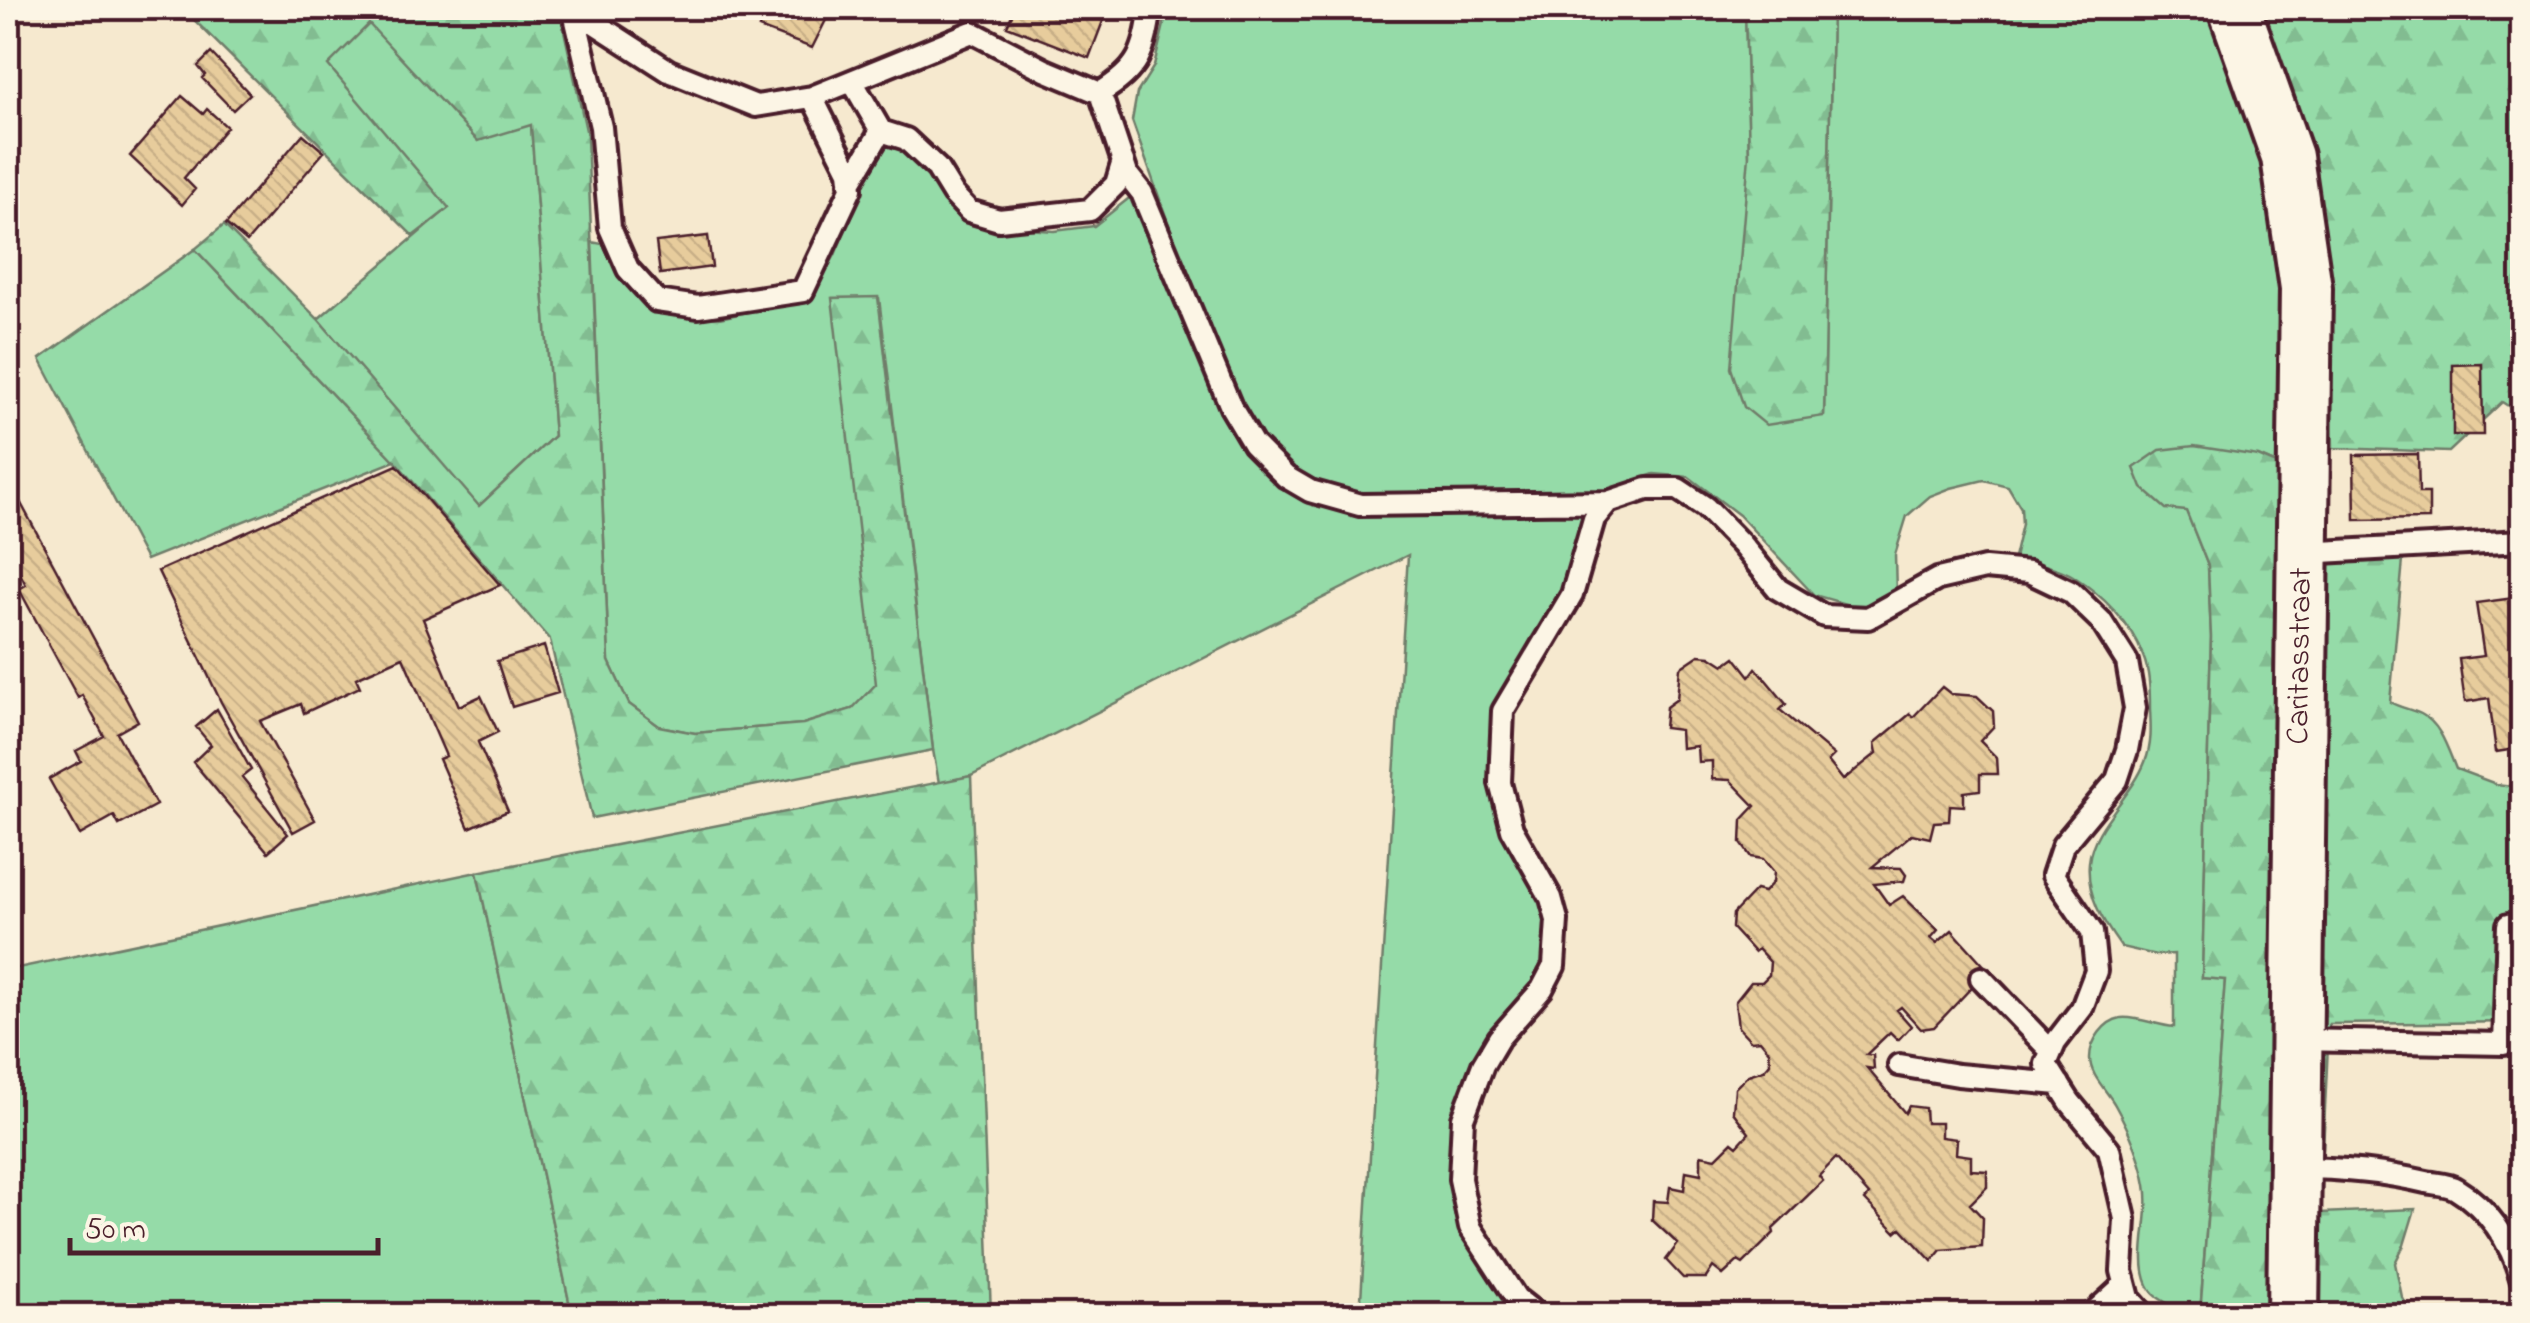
<svg xmlns="http://www.w3.org/2000/svg" width="2530" height="1323" viewBox="0 0 2530 1323" font-family="'Indie Flower',sans-serif">
<style>
.green{fill:#95dba8;stroke:#707d6a;stroke-width:2.5}
.forest{fill:url(#forest-firs);stroke:#707d6a;stroke-width:2.5}
.building{fill:url(#building-back-hatch);stroke:#4a1f2b;stroke-width:2.5}
.lines{fill:none;stroke-linecap:round;stroke-linejoin:round}
.service-casing{stroke:#4a1f2b;stroke-width:28}
.tertiary-casing{stroke:#4a1f2b;stroke-width:58}
.service{stroke:#fcf5e5;stroke-width:20}
.tertiary{stroke:#fcf5e5;stroke-width:50}
.labels{text-anchor:middle;dominant-baseline:central;stroke-width:8;stroke-linejoin:round;paint-order:stroke}
.street-label{font-size:32px;fill:#4a1f2b;stroke:#fcf5e5}
</style>
<defs>
<pattern id="forest-firs" width="22" height="20" patternUnits="userSpaceOnUse" patternTransform="scale(2.5)"><rect width="22" height="20" fill="#95dba8"/><path d="M5 1l3.5 6h-7zM16 11l3.5 6h-7z" fill="#82bc91"/></pattern>
<pattern id="building-back-hatch" width="6" height="6" patternUnits="userSpaceOnUse" patternTransform="scale(2.5)"><rect width="6" height="6" fill="#e7cc9c"/><path d="M-1 5l2 2M0 0l6 6M5-1l2 2" fill="none" stroke="#c8af87"/></pattern>
</defs>
<rect width="100%" height="100%" fill="#f6e9cf"/>
<filter id="ink" filterUnits="userSpaceOnUse"><feTurbulence type="fractalNoise" baseFrequency=".01" numOctaves="2"/><feDisplacementMap in="SourceGraphic" scale="20" xChannelSelector="R" yChannelSelector="G"/><feConvolveMatrix kernelMatrix="1 2 1 2 8 2 1 2 1" color-interpolation-filters="sRGB"/></filter>
<g filter="url(#ink)">
<path class="green" d="M 1168,8 L 1745,8 L 1749,155 L 1824,416 L 1832,8 L 2214,8 L 2260,142 L 2279,236 L 2286,468 L 2258,456 L 2186,510 L 2208,566 L 2211,637 L 2202,978 L 2225,979 L 2200,1314 C 2182,1308 2156,1304 2148,1285 C 2135,1257 2152,1216 2146,1185 C 2141,1156 2129,1130 2115,1105 C 2107,1090 2090,1076 2090,1058 C 2090,1041 2104,1021 2121,1018 C 2137,1016 2158,1026 2174,1027 L 2174,954 L 2156,955 L 2121,947 C 2103,922 2086,895 2089,862 C 2092,827 2132,796 2145,762 C 2152,745 2151,728 2150,709 C 2150,692 2150,672 2143,656 C 2132,624 2101,594 2073,576 C 2057,566 2033,563 2014,558 L 2022,524 L 2021,508 L 2008,486 L 1984,480 L 1951,488 L 1930,496 L 1907,516 L 1895,555 L 1896,594 L 1880,603 L 1856,607 L 1814,595 L 1739,515 L 1689,477 L 1654,474 L 1596,493 L 1474,491 L 1354,497 L 1301,477 L 1268,447 L 1243,410 L 1177,248 L 1132,121 L 1137,93 L 1154,66 Z
M 369,23 L 477,140 L 531,124 L 554,436 L 478,507 L 318,319 L 448,208 L 327,65 Z
M 890,145 L 902,145 L 1000,227 L 1054,231 L 1094,226 L 1133,195 L 1242,444 L 1272,478 L 1310,502 L 1346,512 L 1585,511 L 1588,520 L 1561,604 L 1533,645 L 1492,779 L 1499,821 L 1548,905 L 1550,928 L 1544,970 L 1462,1096 L 1451,1135 L 1452,1182 L 1458,1224 L 1497,1290 L 1519,1315 L 1360,1315 L 1408,555 L 971,776 L 939,783 L 933,750 L 879,298 L 833,298 L 877,684 L 852,709 L 803,724 L 695,733 L 659,726 L 629,704 L 609,661 L 592,242 L 612,246 L 618,276 L 640,299 L 674,316 L 719,318 L 811,299 L 835,255 L 876,155 Z
M 195,249 L 395,461 L 146,560 L 40,359 Z
M 477,872 L 572,1315 L 8,1315 L 8,970 Z"/>
<path class="forest" d="M 182,8 L 559,8 L 587,135 L 609,661 L 629,704 L 659,726 L 695,733 L 803,724 L 852,709 L 876,684 L 832,298 L 878,297 L 933,750 L 592,818 L 550,640 L 395,461 L 195,249 L 224,225 L 318,319 L 479,506 L 554,436 L 531,125 L 478,141 L 369,24 L 328,65 L 449,208 L 413,236 Z
M 1745,8 L 1832,8 L 1824,416 L 1766,425 L 1744,407 L 1731,368 L 1749,155 Z
M 2258,8 L 2522,8 L 2522,415 L 2502,402 L 2449,452 L 2333,448 L 2329,298 L 2316,170 Z
M 2194,446 L 2258,456 L 2286,468 L 2327,552 L 2403,560 L 2390,702 C 2400,708 2411,709 2421,714 C 2441,724 2448,750 2456,769 L 2496,784 L 2522,787 L 2522,1022 L 2329,1024 L 2320,1213 L 2415,1209 L 2404,1245 L 2395,1263 L 2402,1297 L 2413,1315 L 2200,1315 L 2225,980 L 2202,978 L 2211,637 L 2208,566 L 2186,511 L 2166,509 L 2142,488 L 2134,468 L 2160,450 Z
M 971,776 L 991,1315 L 572,1315 L 477,872 Z"/>
<path class="building" d="M 767,8 L 832,8 L 812,48 L 759,28 Z
M 1015,8 L 1108,8 L 1089,58 L 1007,26 Z
M 211,53 L 250,94 L 233,110 L 202,78 L 205,75 L 198,66 Z
M 182,96 L 203,114 L 207,109 L 227,127 L 184,178 L 195,189 L 182,205 L 130,156 Z
M 303,134 L 324,152 L 247,242 L 226,224 Z
M 708,236 L 712,267 L 660,274 L 656,242 Z
M 2482,364 L 2483,435 L 2453,435 L 2453,365 Z
M 2418,454 L 2419,493 L 2429,493 L 2429,519 L 2355,520 L 2354,455 Z
M 397,465 L 500,585 L 423,619 L 459,706 L 481,696 L 498,732 L 478,742 L 508,811 L 469,828 L 439,759 L 446,756 L 403,657 L 356,678 L 360,687 L 304,713 L 301,704 L 260,721 L 315,820 L 293,832 L 221,702 L 158,571 Z
M 17,496 L 138,721 L 117,733 L 156,805 L 119,825 L 114,816 L 80,835 L 49,779 L 81,761 L 76,751 L 104,736 L 82,695 L 78,698 L 19,589 L 26,585 L 15,564 L 9,567 L 8,565 L 8,501 Z
M 2522,597 L 2522,748 L 2496,752 L 2489,698 L 2465,702 L 2459,659 L 2484,656 L 2476,603 Z
M 544,646 L 558,693 L 512,707 L 497,661 Z
M 1699,655 L 1710,656 L 1724,665 L 1735,657 L 1750,676 L 1756,668 L 1786,704 L 1780,710 L 1834,755 L 1828,761 L 1843,780 L 1877,753 L 1875,743 L 1910,714 L 1913,717 L 1942,687 L 1951,694 L 1977,696 L 1993,711 L 1994,726 L 1980,741 L 1996,757 L 1997,774 L 1980,774 L 1980,790 L 1964,792 L 1964,806 L 1950,805 L 1949,821 L 1934,822 L 1930,838 L 1912,834 L 1872,867 L 1901,868 L 1906,875 L 1904,881 L 1874,884 L 1889,905 L 1903,896 L 1938,930 L 1931,938 L 1937,943 L 1952,930 L 1988,970 L 1934,1027 L 1921,1029 L 1901,1007 L 1897,1010 L 1911,1026 L 1898,1040 L 1890,1032 L 1867,1054 L 1873,1055 L 1874,1069 L 1867,1068 L 1905,1113 L 1909,1106 L 1925,1108 L 1926,1123 L 1941,1123 L 1941,1137 L 1957,1139 L 1956,1154 L 1971,1156 L 1971,1170 L 1987,1171 L 1987,1187 L 1970,1204 L 1983,1218 L 1982,1247 L 1941,1250 L 1932,1261 L 1901,1228 L 1896,1232 L 1865,1200 L 1869,1195 L 1836,1158 L 1819,1176 L 1823,1181 L 1773,1229 L 1774,1233 L 1743,1264 L 1738,1261 L 1723,1275 L 1713,1267 L 1706,1278 L 1683,1278 L 1666,1260 L 1678,1244 L 1652,1220 L 1653,1201 L 1668,1202 L 1670,1187 L 1684,1190 L 1686,1171 L 1701,1174 L 1701,1155 L 1716,1158 L 1732,1142 L 1737,1146 L 1749,1133 L 1733,1112 L 1735,1088 L 1748,1075 L 1764,1070 L 1770,1063 L 1769,1051 L 1760,1040 L 1751,1041 L 1738,1027 L 1735,1002 L 1751,982 L 1762,982 L 1769,975 L 1770,962 L 1758,949 L 1754,952 L 1732,928 L 1733,914 L 1756,890 L 1764,892 L 1773,882 L 1774,872 L 1763,859 L 1751,857 L 1741,843 L 1742,820 L 1755,806 L 1730,780 L 1712,779 L 1712,761 L 1698,762 L 1697,746 L 1681,748 L 1680,730 L 1664,728 L 1666,707 L 1677,699 L 1680,668 Z
M 217,709 L 251,770 L 242,777 L 288,834 L 268,852 L 193,762 L 211,745 L 196,727 Z"/>
<g class="lines">
<defs>
<path id="service" d="M 573,8 L 601,127 L 610,228 L 628,269 L 657,301 L 698,307 L 803,291 L 851,189 L 849,171 L 812,97 L 972,32 L 1045,70 L 1100,93
M 1151,8 C 1144,52 1140,69 1100,93 L 1127,174 L 1142,193 L 1231,407 L 1253,444 L 1286,477 L 1310,491 L 1360,505 L 1608,502 L 1647,489 L 1678,489 L 1705,507 L 1741,544 L 1778,589 L 1824,616 L 1868,618 L 1938,579 L 1985,568 L 2029,572 L 2071,592 L 2101,621 L 2127,662 L 2135,708 L 2127,750 L 2117,780 L 2063,845 L 2053,875 L 2092,932 L 2096,971 L 2082,1008 L 2055,1043 L 2046,1064 L 2070,1102 L 2109,1149 L 2125,1219 L 2122,1271 L 2129,1298 L 2145,1316
M 573,9 L 669,71 L 756,106 L 812,97
M 852,81 L 881,131 L 906,139 L 937,168 L 953,194 L 969,211 L 999,220 L 1090,210 L 1116,184 L 1123,161
M 850,183 L 881,131
M 2303,553 L 2522,541
M 1981,978 L 2051,1051
M 2296,1040 L 2504,1044 L 2508,925 L 2522,923
M 1899,1065 L 1958,1075 L 2059,1084
M 2295,1168 C 2338,1168 2383,1172 2426,1182 C 2435,1184 2448,1184 2456,1189 C 2491,1210 2511,1243 2522,1281
M 1539,1316 L 1516,1298 L 1470,1227 L 1460,1179 L 1463,1118 L 1483,1065 L 1499,1038 L 1542,989 L 1554,966 L 1557,920 L 1551,898 L 1512,829 L 1500,783 L 1503,711 L 1572,595 L 1594,519 L 1608,502
M 2090,1316 L 2125,1284"/>
<path id="tertiary" d="M 2234,8 L 2287,157 L 2306,288 L 2293,1316"/>
</defs>
<use href="#service" class="service-casing"/>
<use href="#tertiary" class="tertiary-casing"/>
<use href="#service" class="service"/>
<use href="#tertiary" class="tertiary"/>
</g>
</g>
<g class="labels">
<g class="street-label">
<text transform="translate(2301 656) rotate(-89)">Caritasstraat</text>
</g>
</g>
<rect width="2530" height="1323" fill="none" stroke="#fcf5e5" stroke-width="40"/>
<rect x="20" y="20" width="2490" height="1283" fill="none" stroke="#4a1f2b" stroke-width="4" filter="url(#ink)"/>
<path d="M70 1238v15h308v-15" fill="none" stroke="#4a1f2b" stroke-width="5"/>
<text x="85" y="1238" font-size="30" fill="#4a1f2b" stroke="#fcf5e5" stroke-width="8" paint-order="stroke">50 m</text>
</svg>
